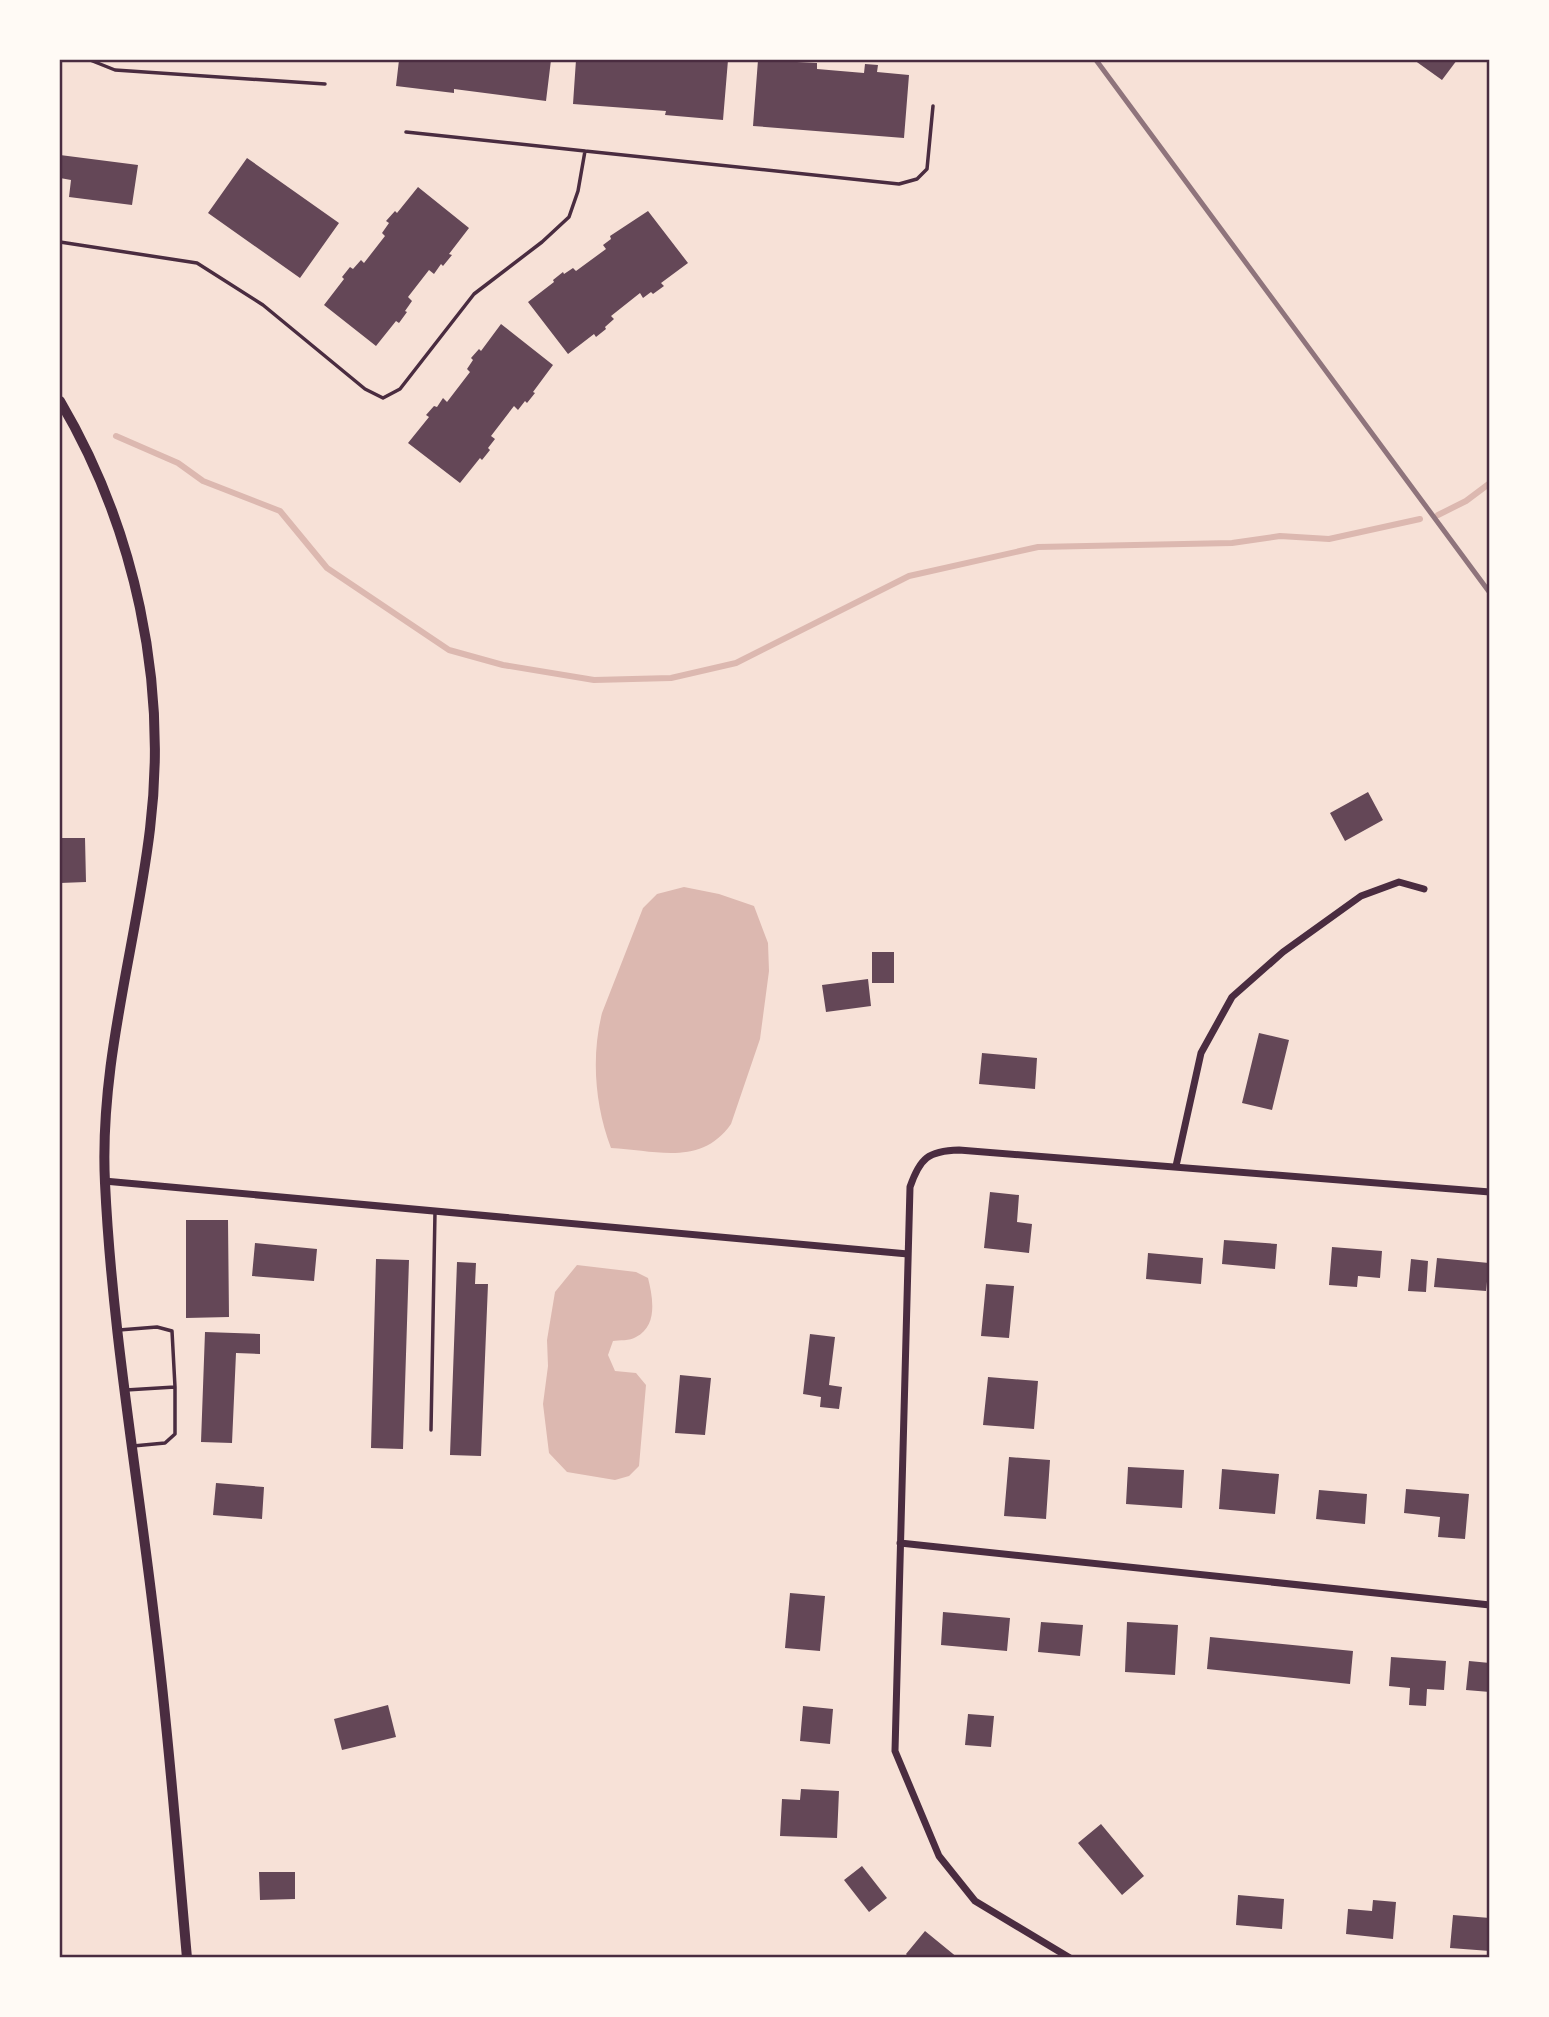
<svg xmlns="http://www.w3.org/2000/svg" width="1549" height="2017" viewBox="0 0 1549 2017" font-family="'Archivo Narrow',sans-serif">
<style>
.water{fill:#dcb8b0}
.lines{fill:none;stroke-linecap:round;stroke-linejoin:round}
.stream{stroke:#dcb8b0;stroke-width:6}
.building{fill:#644757}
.service{stroke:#4a2c40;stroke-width:3.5}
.minor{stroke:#4a2c40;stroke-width:7}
.tertiary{stroke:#4a2c40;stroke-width:10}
.rail{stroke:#8f747c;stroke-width:5}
.neatline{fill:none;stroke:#4a2c40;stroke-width:2.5}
</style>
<rect width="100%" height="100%" fill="#f7e1d7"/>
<path class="water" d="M 684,887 L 719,894 L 754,906 L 768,943 L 769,971 L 760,1039 L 731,1124 C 701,1167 655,1150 611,1148 C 595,1106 591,1057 602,1013 L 643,908 L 657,894 Z
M 577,1265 L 636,1272 L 648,1278 C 653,1298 658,1326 636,1337 C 630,1341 619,1340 613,1341 L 608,1355 L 615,1371 L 636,1373 L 646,1385 L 639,1466 L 629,1476 L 615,1480 L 567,1472 L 549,1453 L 543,1404 L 548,1366 L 547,1340 L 555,1292 Z"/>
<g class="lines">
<path class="stream" d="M 116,436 L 178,463 L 203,481 L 280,511 L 327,568 L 449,650 L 503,665 L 594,680 L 671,678 L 736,663 L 909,576 L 1038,547 L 1232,543 L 1280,536 L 1329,539 L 1420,519
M 1438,515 L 1466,501 L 1490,483"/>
</g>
<path class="building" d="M 399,60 L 551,60 L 546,101 L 454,89 L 454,93 L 396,86 Z
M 576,60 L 728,60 L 723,120 L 665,115 L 666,111 L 573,104 Z
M 758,60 L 817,63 L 817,69 L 864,73 L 865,64 L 878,65 L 877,72 L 909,75 L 904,138 L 753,126 Z
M 1414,60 L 1457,60 L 1442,80 Z
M 60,155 L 138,165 L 132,205 L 69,197 L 71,180 L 60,178 Z
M 247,158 L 339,223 L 300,278 L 208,213 Z
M 418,187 L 469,228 L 449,254 L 452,255 L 443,266 L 441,264 L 434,274 L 429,270 L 408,297 L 412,301 L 405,311 L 407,312 L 399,323 L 396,321 L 376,346 L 324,305 L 344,279 L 342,277 L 350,267 L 353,269 L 361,260 L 364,263 L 385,236 L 382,233 L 389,223 L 386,221 L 395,211 L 397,213 Z
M 648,211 L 688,263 L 661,283 L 664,286 L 653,294 L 651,292 L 643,298 L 640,293 L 611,316 L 614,319 L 605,327 L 606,329 L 596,337 L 594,334 L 568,354 L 528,302 L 554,282 L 553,280 L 563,272 L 564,274 L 573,268 L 576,271 L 606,249 L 603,245 L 611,239 L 610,236 Z
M 501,324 L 553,365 L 533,392 L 535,393 L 527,403 L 525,401 L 518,410 L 514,406 L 491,436 L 495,439 L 488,448 L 490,450 L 482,460 L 480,458 L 460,483 L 408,443 L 429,417 L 426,415 L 434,406 L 437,407 L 443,398 L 447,402 L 470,372 L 467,369 L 473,360 L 471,358 L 479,349 L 481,351 Z
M 1368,792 L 1383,820 L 1345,841 L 1330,813 Z
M 60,838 L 85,838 L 86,882 L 60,883 Z
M 872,952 L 894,952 L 894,983 L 872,983 Z
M 868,979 L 871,1006 L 826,1012 L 822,985 Z
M 1259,1033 L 1289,1040 L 1272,1110 L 1242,1103 Z
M 982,1053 L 1037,1058 L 1035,1089 L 979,1084 Z
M 990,1192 L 1019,1195 L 1017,1222 L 1032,1224 L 1029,1253 L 984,1248 Z
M 186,1220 L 228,1220 L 229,1317 L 186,1318 Z
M 1224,1240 L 1277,1244 L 1275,1269 L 1222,1264 Z
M 255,1243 L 317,1249 L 314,1281 L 252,1276 Z
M 1332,1247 L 1382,1251 L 1380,1278 L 1358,1276 L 1357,1287 L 1329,1285 Z
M 1148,1253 L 1203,1258 L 1201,1284 L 1146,1279 Z
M 1437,1258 L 1489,1263 L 1486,1291 L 1434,1287 Z
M 376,1259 L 409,1260 L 403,1449 L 371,1448 Z
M 1411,1259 L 1428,1261 L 1426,1292 L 1408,1291 Z
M 457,1262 L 476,1263 L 475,1284 L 488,1284 L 481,1456 L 450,1455 Z
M 986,1284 L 1014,1286 L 1009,1338 L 981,1336 Z
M 205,1332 L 260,1334 L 260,1354 L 236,1353 L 232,1443 L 201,1442 Z
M 810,1334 L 835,1337 L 829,1385 L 842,1387 L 839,1409 L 820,1407 L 821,1397 L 803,1394 Z
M 680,1375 L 711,1378 L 705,1435 L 675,1433 Z
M 988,1377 L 1038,1381 L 1034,1429 L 983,1425 Z
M 1009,1457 L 1050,1460 L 1046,1519 L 1004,1516 Z
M 1128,1467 L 1184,1470 L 1182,1508 L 1126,1504 Z
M 1222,1469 L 1279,1474 L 1275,1514 L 1219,1509 Z
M 216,1483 L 264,1487 L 262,1519 L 213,1515 Z
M 1406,1489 L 1469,1494 L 1465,1539 L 1438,1537 L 1440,1517 L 1404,1513 Z
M 1319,1490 L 1367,1494 L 1365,1524 L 1316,1519 Z
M 790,1593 L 825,1596 L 820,1651 L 785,1648 Z
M 943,1612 L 1010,1618 L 1007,1651 L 941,1645 Z
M 1041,1622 L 1083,1625 L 1080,1656 L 1038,1652 Z
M 1127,1622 L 1178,1625 L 1175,1675 L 1125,1672 Z
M 1210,1637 L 1353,1651 L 1350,1684 L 1207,1669 Z
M 1391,1657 L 1446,1661 L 1444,1690 L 1427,1689 L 1426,1706 L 1409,1705 L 1410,1688 L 1389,1686 Z
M 1469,1661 L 1490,1663 L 1490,1692 L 1466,1690 Z
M 388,1705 L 396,1737 L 342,1750 L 334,1719 Z
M 803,1706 L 833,1709 L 830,1744 L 800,1741 Z
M 968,1714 L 994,1716 L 991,1747 L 965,1745 Z
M 801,1789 L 839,1791 L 837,1838 L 780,1836 L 782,1799 L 800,1800 Z
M 1101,1824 L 1144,1876 L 1122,1895 L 1078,1843 Z
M 862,1866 L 887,1898 L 869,1912 L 844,1880 Z
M 259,1872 L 295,1872 L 295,1899 L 260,1900 Z
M 1238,1895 L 1284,1899 L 1282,1929 L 1236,1925 Z
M 1373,1900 L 1396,1902 L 1393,1939 L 1346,1934 L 1348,1909 L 1372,1911 Z
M 1453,1915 L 1490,1918 L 1490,1951 L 1450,1948 Z
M 925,1931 L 958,1958 L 909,1958 L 906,1954 Z"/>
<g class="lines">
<path class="service" d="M 90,60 L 115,70 L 325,84
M 406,132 L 585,151
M 60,242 L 197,263 L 263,305 L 365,389 L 383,398 L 400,389 L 474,294 L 542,242 L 569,217 L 578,191 L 585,151 L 899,184 L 917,179 L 927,169 L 933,106
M 119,1330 L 157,1327 L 172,1331 L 175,1387
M 126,1390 L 175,1387 L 175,1434 L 165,1443 L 133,1446
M 431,1430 L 435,1212"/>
<path class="minor" d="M 1176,1166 L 1201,1053 L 1232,997 L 1283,952 L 1361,896 L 1399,882 L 1424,889
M 104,1181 L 908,1254
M 900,1543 L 1490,1605
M 1070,1958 L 975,1901 L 939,1856 L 895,1751 L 910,1187 C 920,1158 928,1151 959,1150 L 1490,1192"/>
<path class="tertiary" d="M 60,401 C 135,528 168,682 150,829 C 136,947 99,1063 105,1183 C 112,1331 138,1478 155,1625 C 169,1736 177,1847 187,1958"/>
<path class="rail" d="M 1096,60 L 1490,593"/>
</g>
<rect width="1549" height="2017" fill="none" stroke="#fffaf5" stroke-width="122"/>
<rect x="61" y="61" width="1427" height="1895" class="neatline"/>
</svg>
